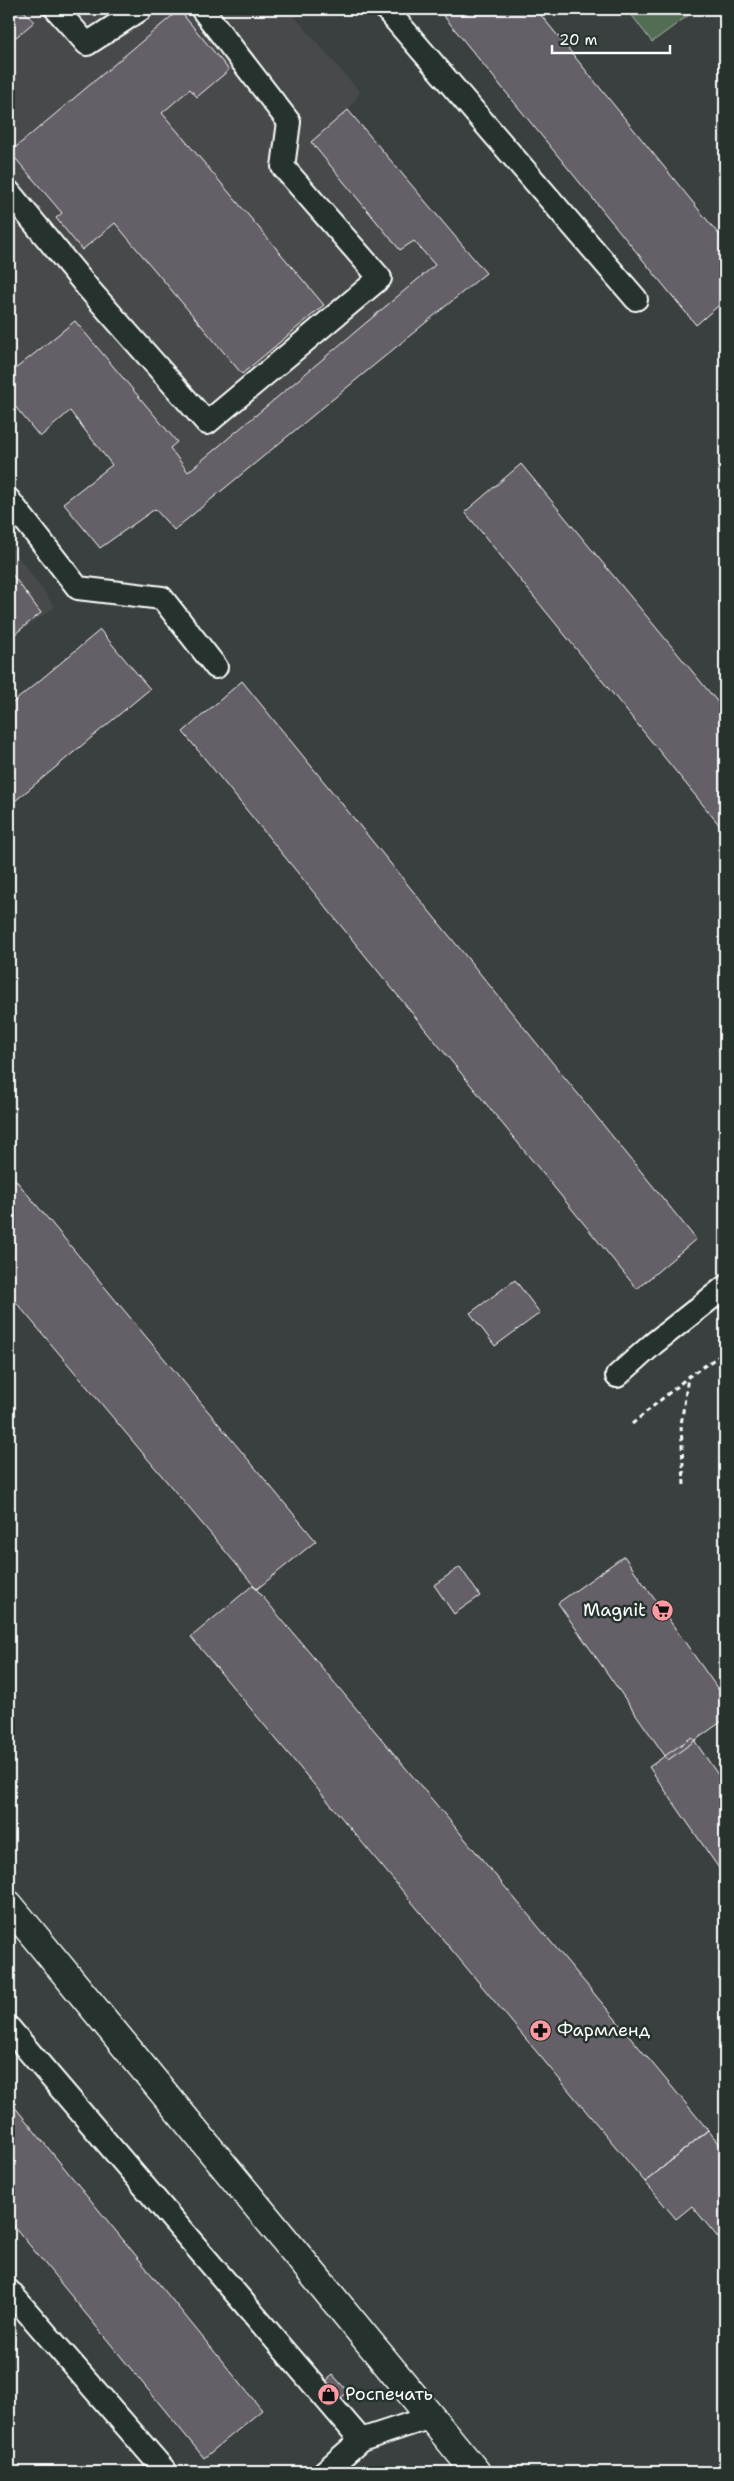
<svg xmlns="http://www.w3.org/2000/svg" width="734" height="2481" viewBox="0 0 734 2481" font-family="'Shantell Sans',sans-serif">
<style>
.built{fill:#46494b}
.green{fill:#536d54;stroke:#a9b6aa}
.building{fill:#655f68;stroke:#fff}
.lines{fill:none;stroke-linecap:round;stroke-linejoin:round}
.lane-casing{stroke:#fff;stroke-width:26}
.street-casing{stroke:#fff;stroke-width:31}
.path{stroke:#fff;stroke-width:3;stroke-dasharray:5 4;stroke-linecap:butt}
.lane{stroke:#26332d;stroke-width:22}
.street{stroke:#26332d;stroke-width:28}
.labels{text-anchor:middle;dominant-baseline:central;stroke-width:5;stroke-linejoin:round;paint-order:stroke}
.poi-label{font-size:18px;fill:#fff;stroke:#26332d;text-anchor:start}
</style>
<rect width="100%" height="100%" fill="#39403f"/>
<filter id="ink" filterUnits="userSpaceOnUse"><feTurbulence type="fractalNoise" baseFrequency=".02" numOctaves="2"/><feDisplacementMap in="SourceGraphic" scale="10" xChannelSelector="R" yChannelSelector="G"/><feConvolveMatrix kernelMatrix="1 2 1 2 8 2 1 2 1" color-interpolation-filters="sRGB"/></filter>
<g filter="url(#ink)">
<path class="built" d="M 9,9 L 288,9 L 360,92 L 341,121 L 455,267 L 185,487 L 70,368 L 9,385 Z
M 9,544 L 55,607 L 9,639 Z"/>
<path class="green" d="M 627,9 L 697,9 L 652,42 Z"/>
<path class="building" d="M 9,9 L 22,9 L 34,22 L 9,43 Z
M 438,9 L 536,9 L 725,242 L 725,300 L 696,325 Z
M 179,10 L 229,70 L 197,97 L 190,89 L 162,113 L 324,305 L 242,374 L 115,223 L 82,250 L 56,218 L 62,213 L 10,152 Z
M 348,110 L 486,273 L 174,530 L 155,509 L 100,548 L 63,503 L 112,465 L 70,411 L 40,437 L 9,399 L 9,374 L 75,321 L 177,442 L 170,448 L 188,472 L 435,265 L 414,241 L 400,250 L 311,142 Z
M 521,464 L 725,711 L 725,832 L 465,512 Z
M 9,570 L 41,613 L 11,637 L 9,634 Z
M 100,630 L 150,689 L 9,806 L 9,706 Z
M 242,681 L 696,1239 L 637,1289 L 183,732 Z
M 9,1172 L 316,1541 L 257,1589 L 9,1294 Z
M 515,1280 L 540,1313 L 495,1346 L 470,1313 Z
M 624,1556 L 725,1699 L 725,1719 L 668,1760 L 558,1603 Z
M 460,1567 L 480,1596 L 454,1614 L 434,1585 Z
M 253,1585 L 708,2130 L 645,2182 L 191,1637 Z
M 692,1737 L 725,1785 L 725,1877 L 649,1767 Z
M 9,2100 L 262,2410 L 204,2458 L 9,2220 Z
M 708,2130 L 721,2146 L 725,2142 L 725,2246 L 692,2206 L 676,2219 L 645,2182 Z
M 333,2375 L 348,2392 L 324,2413 L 309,2395 Z"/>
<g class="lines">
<defs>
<path id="lane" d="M 56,9 L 87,44 L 141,9
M 386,9 L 636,299
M 9,192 L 88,288 L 207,423 L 380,278 L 283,167 L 289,122 L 202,9
M 9,500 L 78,588 L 162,598 L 216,667
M 617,1376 L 653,1344 L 725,1287
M 9,2028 L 361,2440
M 9,2291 L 166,2472
M 324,2472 L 361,2440 L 431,2417"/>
<path id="street" d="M 9,1905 L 476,2472"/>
</defs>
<use href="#lane" class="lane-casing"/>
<use href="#street" class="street-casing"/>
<path class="path" d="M 632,1424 L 688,1377 L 725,1352
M 684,1485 L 681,1425 L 688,1377"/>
<use href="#lane" class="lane"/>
<use href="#street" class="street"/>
</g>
</g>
<defs>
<symbol id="supermarket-disc" viewBox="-11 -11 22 22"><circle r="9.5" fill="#ff9aa2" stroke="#26332d"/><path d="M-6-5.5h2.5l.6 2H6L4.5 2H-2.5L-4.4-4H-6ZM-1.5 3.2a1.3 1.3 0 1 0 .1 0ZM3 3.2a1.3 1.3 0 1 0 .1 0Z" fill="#111"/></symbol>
<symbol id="pharmacy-disc" viewBox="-11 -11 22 22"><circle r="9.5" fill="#ff9aa2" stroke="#26332d"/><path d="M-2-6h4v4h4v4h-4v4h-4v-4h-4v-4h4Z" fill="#111"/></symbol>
<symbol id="shop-disc" viewBox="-11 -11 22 22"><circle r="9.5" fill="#ff9aa2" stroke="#26332d"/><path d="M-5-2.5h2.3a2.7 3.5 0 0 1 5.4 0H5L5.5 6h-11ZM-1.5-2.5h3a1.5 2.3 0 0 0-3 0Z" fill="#111"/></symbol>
</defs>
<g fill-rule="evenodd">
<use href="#supermarket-disc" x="650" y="1598" width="25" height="25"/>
<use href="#pharmacy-disc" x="528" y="2018" width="25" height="25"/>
<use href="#shop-disc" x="316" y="2382" width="25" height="25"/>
</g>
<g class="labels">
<g class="poi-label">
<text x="646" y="1610" text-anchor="end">Magnit</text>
<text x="557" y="2030">Фармленд</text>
<text x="345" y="2394">Роспечать</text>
</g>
</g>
<rect width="734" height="2481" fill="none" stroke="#26332d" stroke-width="30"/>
<rect x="15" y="15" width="704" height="2451" fill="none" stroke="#fff" stroke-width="2" filter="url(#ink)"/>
<path d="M552 45v8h118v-8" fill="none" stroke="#ffffff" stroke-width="2.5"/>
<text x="559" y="45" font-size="15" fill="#ffffff" stroke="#26332d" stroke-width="4" paint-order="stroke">20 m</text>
</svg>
